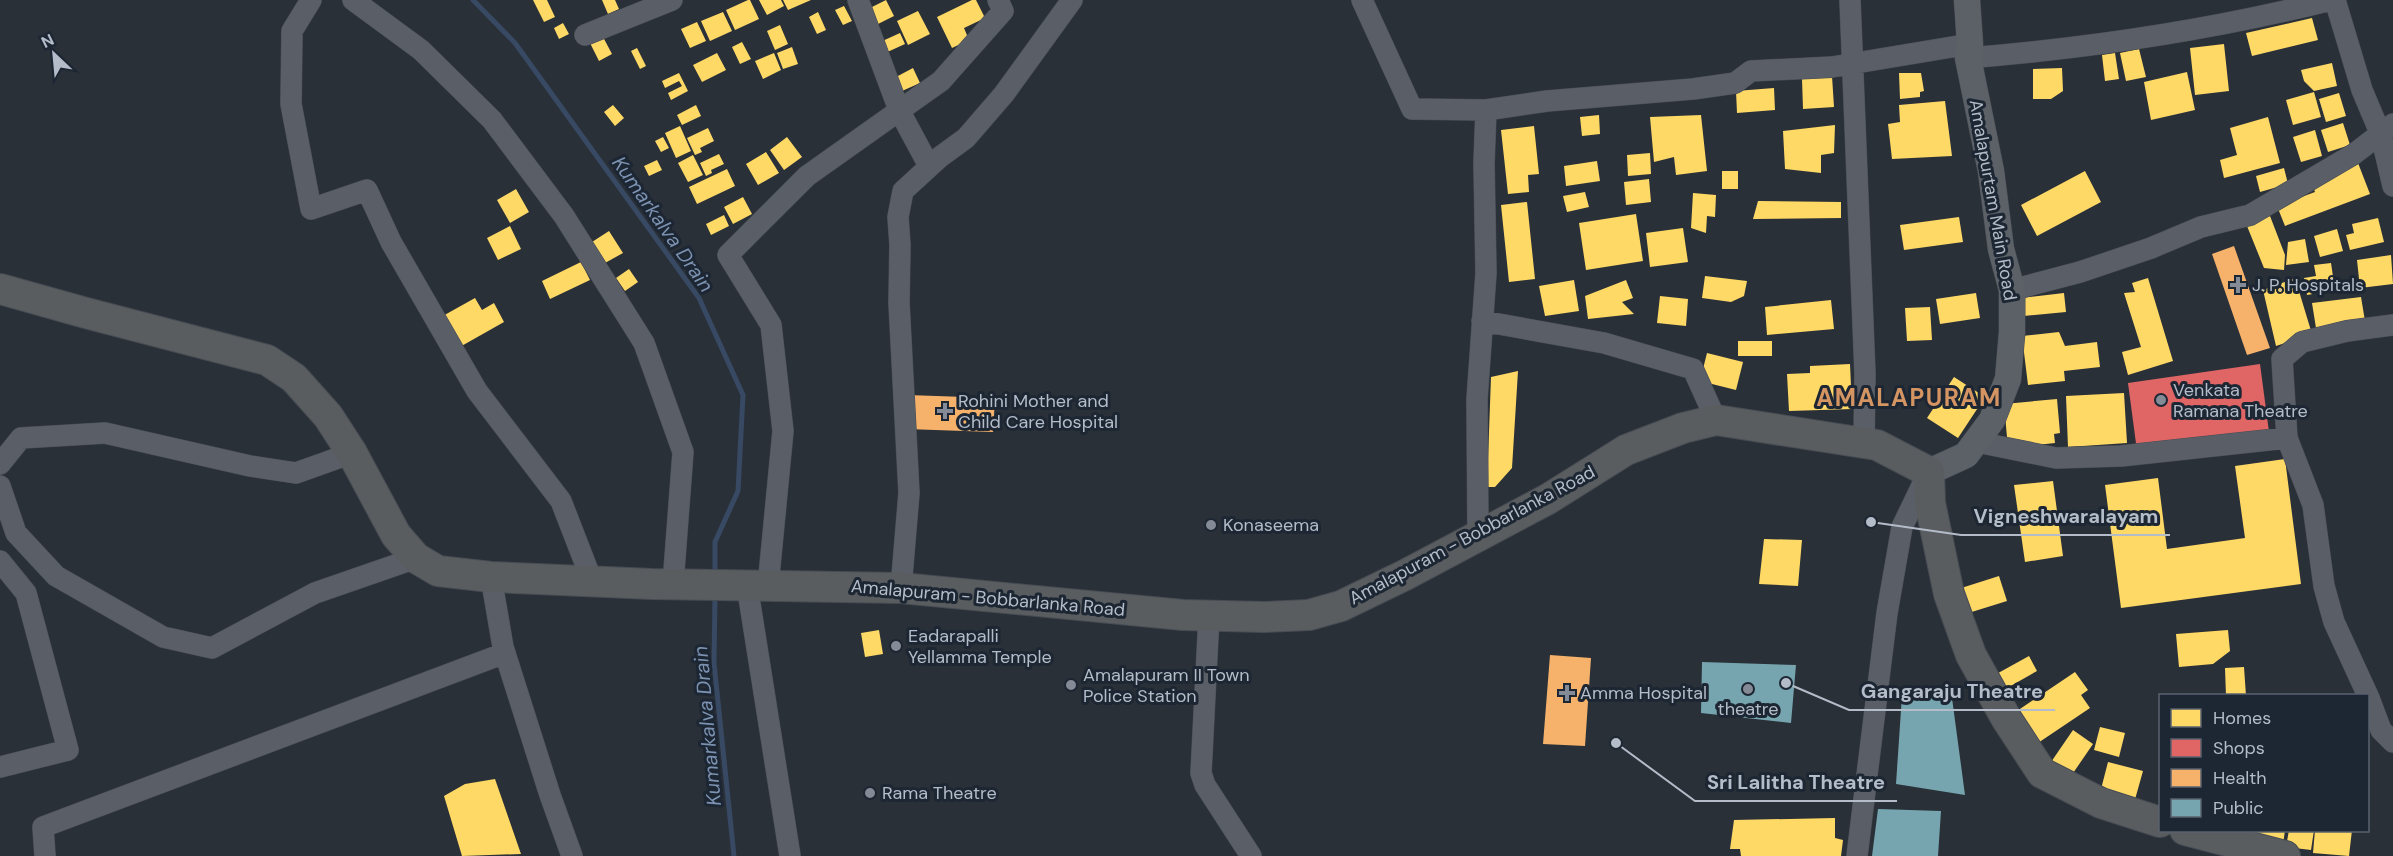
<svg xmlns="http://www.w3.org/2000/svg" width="2393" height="856" viewBox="0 0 2393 856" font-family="'DM Sans',sans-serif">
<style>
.homes{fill:#ffd966}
.shops{fill:#e06666}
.health{fill:#f6b26b}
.public{fill:#76a5af}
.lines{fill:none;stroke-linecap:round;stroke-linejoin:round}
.stream{stroke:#384963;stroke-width:5}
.minor-casing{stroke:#484c53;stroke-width:22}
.major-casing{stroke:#484c55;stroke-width:27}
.highway-casing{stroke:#474c53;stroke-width:32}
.minor{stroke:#5a5e66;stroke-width:21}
.major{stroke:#5c6168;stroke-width:26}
.highway{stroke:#5a5d60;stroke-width:30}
.poi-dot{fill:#848b96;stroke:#1d2633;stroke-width:2}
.labels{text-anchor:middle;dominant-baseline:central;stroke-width:6;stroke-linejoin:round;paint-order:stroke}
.street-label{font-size:18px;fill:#b4bcc9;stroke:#1d2633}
.poi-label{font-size:18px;fill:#b4bcc9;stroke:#1d2633;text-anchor:start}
.water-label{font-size:20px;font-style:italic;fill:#7c92b1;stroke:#1d2633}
.district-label{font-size:24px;font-weight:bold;letter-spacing:1.5px;fill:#d59563;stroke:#1d2633}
.leader{fill:none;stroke:#b4bcc9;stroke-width:2}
.callout-dot{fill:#b4bcc9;stroke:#1d2633;stroke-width:2}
.callout-label{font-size:20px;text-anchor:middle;font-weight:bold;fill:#b4bcc9;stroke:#1d2633;stroke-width:6;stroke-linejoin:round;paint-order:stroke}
</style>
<rect width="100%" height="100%" fill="#2a3038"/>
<path class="homes" d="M 533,0 L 547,0 L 555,17 L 544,22 Z
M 602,0 L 615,0 L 619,9 L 608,14 Z
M 748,0 L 750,0 L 759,19 L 735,30 L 726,10 Z
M 759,0 L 781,0 L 784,6 L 767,15 Z
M 783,0 L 811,0 L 788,10 Z
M 886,0 L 894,16 L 874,26 L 866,10 Z
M 972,0 L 976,0 L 985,18 L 964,28 L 969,40 L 952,48 L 937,17 Z
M 844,6 L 852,21 L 843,25 L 835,10 Z
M 918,11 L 930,34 L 908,45 L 897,21 Z
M 723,12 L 732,31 L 710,41 L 701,21 Z
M 818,12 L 826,30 L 817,34 L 809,17 Z
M 2312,18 L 2318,40 L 2252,56 L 2246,33 Z
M 697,22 L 706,41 L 690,48 L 681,29 Z
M 563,23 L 569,34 L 559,39 L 554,28 Z
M 780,25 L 788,44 L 775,50 L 767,31 Z
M 900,33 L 905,44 L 883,54 L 878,43 Z
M 603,37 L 612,54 L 599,61 L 590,43 Z
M 742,42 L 751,59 L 740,64 L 732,47 Z
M 2224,44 L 2229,91 L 2195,95 L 2190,48 Z
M 792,47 L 798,64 L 783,69 L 777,53 Z
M 637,48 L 646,66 L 640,69 L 631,51 Z
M 2139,49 L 2146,77 L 2126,81 L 2120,53 Z
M 717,53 L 726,70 L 702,82 L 693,65 Z
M 774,53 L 781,70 L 763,79 L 755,61 Z
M 2115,53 L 2119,79 L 2105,81 L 2102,55 Z
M 2332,63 L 2337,86 L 2314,91 L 2304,81 L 2301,70 Z
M 913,68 L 920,83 L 902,91 L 896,77 Z
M 2062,68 L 2063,91 L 2051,99 L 2033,99 L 2033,69 Z
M 2187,72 L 2195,110 L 2151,120 L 2144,82 Z
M 679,73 L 688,91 L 671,100 L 668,93 L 682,86 L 679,81 L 665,88 L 662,81 Z
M 1899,73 L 1921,73 L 1924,91 L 1920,92 L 1920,97 L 1900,99 Z
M 1832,76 L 1834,107 L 1803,109 L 1802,79 Z
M 1774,88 L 1775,110 L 1737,113 L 1736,91 Z
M 2314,92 L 2321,117 L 2293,125 L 2286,100 Z
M 2339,93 L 2346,116 L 2326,122 L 2319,99 Z
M 1945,101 L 1952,156 L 1892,159 L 1888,124 L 1900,122 L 1899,105 Z
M 613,105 L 624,118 L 615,126 L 604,112 Z
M 696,105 L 701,116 L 682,125 L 677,115 Z
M 1599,115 L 1600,134 L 1582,136 L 1580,117 Z
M 1701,115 L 1707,171 L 1676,175 L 1674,157 L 1654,162 L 1650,117 Z
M 2268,117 L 2280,163 L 2224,178 L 2220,160 L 2237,155 L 2230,128 Z
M 2343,123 L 2350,145 L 2328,152 L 2321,130 Z
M 1835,125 L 1834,153 L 1821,155 L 1821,173 L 1785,169 L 1783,131 Z
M 680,126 L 691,151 L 676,158 L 665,133 Z
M 1534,126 L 1539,174 L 1528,175 L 1529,192 L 1508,194 L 1501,130 Z
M 708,128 L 714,141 L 700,148 L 702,152 L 695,155 L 687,138 Z
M 2315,130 L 2322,156 L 2301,162 L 2293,137 Z
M 663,137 L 669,148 L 661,152 L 655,141 Z
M 787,137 L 802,157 L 784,170 L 770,150 Z
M 766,152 L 779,173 L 758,185 L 746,164 Z
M 1650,153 L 1651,174 L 1628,176 L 1627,155 Z
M 719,154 L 724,164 L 711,170 L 712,173 L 706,176 L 700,163 Z
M 693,155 L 703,175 L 688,182 L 678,163 Z
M 657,160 L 662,170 L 649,176 L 644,166 Z
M 1597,161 L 1600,181 L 1566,186 L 1564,166 Z
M 2358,163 L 2370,194 L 2285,226 L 2277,206 L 2315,192 L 2311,181 Z
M 2284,168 L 2288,184 L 2260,192 L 2256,176 Z
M 727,169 L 735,186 L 697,204 L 689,187 Z
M 1722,171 L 1738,171 L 1738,189 L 1722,189 Z
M 2085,171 L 2101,202 L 2037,236 L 2021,205 Z
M 1649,179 L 1651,202 L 1626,205 L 1624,182 Z
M 516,189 L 529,212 L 510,223 L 497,200 Z
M 1585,192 L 1589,207 L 1567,212 L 1563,196 Z
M 1693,193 L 1716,195 L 1715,217 L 1707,216 L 1706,233 L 1691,228 Z
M 743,197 L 752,214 L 733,224 L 724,207 Z
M 1758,201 L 1841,202 L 1841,218 L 1753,219 Z
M 1527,202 L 1535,279 L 1509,282 L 1501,205 Z
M 1636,214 L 1643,261 L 1586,270 L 1579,223 Z
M 724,215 L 729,226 L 711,235 L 706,224 Z
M 2270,216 L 2285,255 L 2284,270 L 2264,268 L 2247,226 Z
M 1959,217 L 1963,242 L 1904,250 L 1900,225 Z
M 2378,218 L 2384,242 L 2350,250 L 2346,235 L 2354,233 L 2352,224 Z
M 510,226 L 521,249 L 498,260 L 487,238 Z
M 1683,228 L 1688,262 L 1650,267 L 1646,233 Z
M 2337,229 L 2343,251 L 2320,257 L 2314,236 Z
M 609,231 L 623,253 L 605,263 L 592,242 Z
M 2305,239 L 2309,262 L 2286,265 L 2288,242 Z
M 2391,255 L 2393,284 L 2360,288 L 2357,260 Z
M 581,262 L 590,280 L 550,299 L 542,281 Z
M 2331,263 L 2335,290 L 2307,295 L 2304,278 L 2316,276 L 2314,265 Z
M 629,269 L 638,282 L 625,291 L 616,278 Z
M 1705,276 L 1747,281 L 1744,296 L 1731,302 L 1702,298 Z
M 2148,278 L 2173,361 L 2128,375 L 2122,352 L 2141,347 L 2124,293 L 2135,292 L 2132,283 Z
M 2295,278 L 2312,334 L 2276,346 L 2263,290 Z
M 1574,280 L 1579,311 L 1545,316 L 1539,286 Z
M 1626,280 L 1633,298 L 1622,302 L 1634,314 L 1588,319 L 1585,296 Z
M 1976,293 L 1980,318 L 1940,324 L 1936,299 Z
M 2064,293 L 2066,312 L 2023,316 L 2021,298 Z
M 1660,296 L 1688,299 L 1686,326 L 1657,323 Z
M 2361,297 L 2365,321 L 2316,328 L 2312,303 Z
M 475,298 L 482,310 L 494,303 L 504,322 L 458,348 L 441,317 Z
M 1831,300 L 1834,329 L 1767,335 L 1765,307 Z
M 1930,307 L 1932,340 L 1907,341 L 1905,308 Z
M 2059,332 L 2065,346 L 2097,342 L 2100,367 L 2064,371 L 2065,381 L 2028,385 L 2022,336 Z
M 1738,341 L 1772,341 L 1772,356 L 1738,356 Z
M 1707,353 L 1743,362 L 1736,390 L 1700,381 Z
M 1850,364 L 1852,409 L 1789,411 L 1787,374 L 1810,373 L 1810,366 Z
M 1518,371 L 1512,468 L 1495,487 L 1487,487 L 1491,377 Z
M 1954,377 L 1985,397 L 1958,438 L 1927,418 Z
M 2124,393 L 2127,443 L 2068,447 L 2066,396 Z
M 2057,399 L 2060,433 L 2054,434 L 2055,443 L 2008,448 L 2004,404 Z
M 2285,459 L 2301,584 L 2121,608 L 2105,485 L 2158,478 L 2167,549 L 2245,538 L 2235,466 Z
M 2053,481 L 2063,556 L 2025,562 L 2014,485 Z
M 1764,539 L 1802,540 L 1798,586 L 1759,584 Z
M 1999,576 L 2007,601 L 1962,615 L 1955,590 Z
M 879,630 L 883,654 L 865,657 L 861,633 Z
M 2228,630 L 2230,651 L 2213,664 L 2179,667 L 2176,634 Z
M 2029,656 L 2037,671 L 2000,692 L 1991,677 Z
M 2244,667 L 2246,696 L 2226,696 L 2225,668 Z
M 2075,672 L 2088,690 L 2081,695 L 2090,708 L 2032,747 L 2011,715 Z
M 2100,727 L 2125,733 L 2119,757 L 2094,750 Z
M 2073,730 L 2093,744 L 2069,779 L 2049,765 Z
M 2108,762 L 2143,771 L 2134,803 L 2100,793 Z
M 495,779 L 521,854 L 462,856 L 444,796 L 465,784 Z
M 1835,818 L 1835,838 L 1843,840 L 1841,856 L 1741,856 L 1740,849 L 1730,849 L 1734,820 Z
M 2253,830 L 2285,830 L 2283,845 L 2252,840 Z
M 2289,830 L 2314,830 L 2311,850 L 2286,847 Z
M 2315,830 L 2352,830 L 2349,856 L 2313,853 Z"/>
<path class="shops" d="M 2260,364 L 2269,432 L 2137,451 L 2128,383 Z"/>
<path class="health" d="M 2234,246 L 2270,348 L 2247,355 L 2212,254 Z
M 907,395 L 995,398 L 993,432 L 906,429 Z
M 1550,655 L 1591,658 L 1585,746 L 1543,744 Z"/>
<path class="public" d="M 1702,662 L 1796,665 L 1791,723 L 1701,713 Z
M 1902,695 L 1952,698 L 1965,795 L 1896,784 Z
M 1878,809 L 1941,811 L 1938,856 L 1872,856 Z"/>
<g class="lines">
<path class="stream" d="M 473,0 L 515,43 L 699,298 L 743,395 L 738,491 L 715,542 L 715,576
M 715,595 L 714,663 L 734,856"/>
<defs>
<path id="minor" d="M 311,0 L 292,31 L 291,104 L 311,209 L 367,190 L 391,242 L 477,391 L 561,501 L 592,581
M 353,0 L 421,50 L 492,120 L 564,216 L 644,343 L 683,452 L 673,584
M 858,0 L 899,110 L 929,166
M 1362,0 L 1412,109 L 1486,110 L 1547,101 L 1693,89 L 1735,83 L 1751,71 L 1832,67 L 1970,44
M 1850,0 L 1865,374 L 1864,443
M 2335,0 L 2362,90 L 2381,135 L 2393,186
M 585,35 L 672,0
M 1968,58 C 2090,48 2212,30 2331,0
M 2012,290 L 2080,272 L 2151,248 L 2201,227 L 2250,215 L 2354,154 L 2393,124
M 1482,321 L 1604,343 L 1693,369 L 1716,420
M 2393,325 L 2347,331 L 2302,342 L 2282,359 L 2287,438 L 2313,505 L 2324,586 L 2334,622 L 2369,698 L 2381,730 L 2393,742
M 1977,442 L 2056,458 L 2121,456 L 2287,438
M 0,464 L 21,438 L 105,433 L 250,466 L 296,473 L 352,453
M 0,486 L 16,533 L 56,576 L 163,637 L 212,648 L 315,593 L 416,558
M 1478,537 L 1477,399 L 1486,273 L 1484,163 L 1486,110
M 0,561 L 26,593 L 68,750 L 0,767
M 491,577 L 503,647 L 550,795 L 572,856
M 747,585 L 790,856
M 768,586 L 783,431 L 771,325 L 728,255 L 807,176 L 941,81 L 1003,11 L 998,0
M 901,588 L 909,493 L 899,303 L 900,245 L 898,217 L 903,191 L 940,157 L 966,138 L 1004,94 L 1072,0
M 1209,616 L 1201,773 L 1205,785 L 1251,856
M 45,856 L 43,827 L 505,653
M 1857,856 L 1887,613 L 1902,527 L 1927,475"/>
<path id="major" d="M 1929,472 L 1966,455 L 1992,420 L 2008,379 L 2012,332 L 2012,290 L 2001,249 L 1991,171 L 1968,58 L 1970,44 L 1967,0"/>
<path id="highway" d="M 0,289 L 86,313 L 267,360 L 294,378 L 328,416 L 352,453 L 396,535 L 416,558 L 438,571 L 491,577 L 652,584 L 901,588 L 1183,615 L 1264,617 L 1309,615 L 1341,606 L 1405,575 L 1548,499 L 1626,450 L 1683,428 L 1716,420 L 1877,445 L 1929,472 L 1930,503 L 1949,594 L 1971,655 L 2006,718 L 2042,773 L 2101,803 L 2160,822
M 2185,830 L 2285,856"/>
</defs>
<use href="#minor" class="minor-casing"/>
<use href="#major" class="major-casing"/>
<use href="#highway" class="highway-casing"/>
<use href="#minor" class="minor"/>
<use href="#major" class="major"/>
<use href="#highway" class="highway"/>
</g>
<g class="poi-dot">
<path d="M2235 276h6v6h6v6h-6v6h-6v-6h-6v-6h6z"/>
<circle cx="2161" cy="400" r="6"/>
<path d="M942 402h6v6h6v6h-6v6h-6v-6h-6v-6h6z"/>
<circle cx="1211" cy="525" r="6"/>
<circle cx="896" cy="646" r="6"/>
<circle cx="1071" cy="685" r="6"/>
<circle cx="1748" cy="689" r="6"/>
<path d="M1564 684h6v6h6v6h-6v6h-6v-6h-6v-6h6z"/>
<circle cx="870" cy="793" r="6"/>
</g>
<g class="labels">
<g class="street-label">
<text transform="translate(1993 200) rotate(80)">Amalapurtam Main Road</text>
<text transform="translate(1472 535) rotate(-28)">Amalapuram - Bobbarlanka Road</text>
<text transform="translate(988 598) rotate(5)">Amalapuram - Bobbarlanka Road</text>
</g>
<g class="poi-label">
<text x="2252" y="285">J. P. Hospitals</text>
<text x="2173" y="390">Venkata<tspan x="2173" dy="21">Ramana Theatre</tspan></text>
<text x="958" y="401">Rohini Mother and<tspan x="958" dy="21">Child Care Hospital</tspan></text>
<text x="1223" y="525">Konaseema</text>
<text x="908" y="636">Eadarapalli<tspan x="908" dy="21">Yellamma Temple</tspan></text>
<text x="1083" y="675">Amalapuram II Town<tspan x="1083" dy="21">Police Station</tspan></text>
<text x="1580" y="693">Amma Hospital</text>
<text x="1748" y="709" text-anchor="middle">theatre</text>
<text x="882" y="793">Rama Theatre</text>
</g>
<g class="water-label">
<text transform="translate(663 224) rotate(55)">Kumarkalva Drain</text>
<text transform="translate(707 726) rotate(-95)">Kumarkalva Drain</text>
</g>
<g class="district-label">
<text x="1909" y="397">AMALAPURAM</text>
</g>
</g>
<path class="leader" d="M1871 522L1961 535H2170M1786 683L1849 710H2055M1616 743L1695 801H1897"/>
<g class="callout-dot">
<circle cx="1871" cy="522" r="6"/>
<circle cx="1786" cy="683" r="6"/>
<circle cx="1616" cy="743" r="6"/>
</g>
<g class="callout-label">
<text x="2066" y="523">Vigneshwaralayam</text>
<text x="1952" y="698">Gangaraju Theatre</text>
<text x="1796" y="789">Sri Lalitha Theatre</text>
</g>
<rect x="2159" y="694" width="210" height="138" fill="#1d2633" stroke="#59626f" stroke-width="1.5"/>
<rect x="2171" y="709" width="30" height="18" fill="#ffd966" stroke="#59626f" stroke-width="1.5"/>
<text x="2213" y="724" font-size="18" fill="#b4bcc9">Homes</text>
<rect x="2171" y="739" width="30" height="18" fill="#e06666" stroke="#59626f" stroke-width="1.5"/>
<text x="2213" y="754" font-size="18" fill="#b4bcc9">Shops</text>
<rect x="2171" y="769" width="30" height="18" fill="#f6b26b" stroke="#59626f" stroke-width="1.5"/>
<text x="2213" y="784" font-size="18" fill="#b4bcc9">Health</text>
<rect x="2171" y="799" width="30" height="18" fill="#76a5af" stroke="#59626f" stroke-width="1.5"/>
<text x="2213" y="814" font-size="18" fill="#b4bcc9">Public</text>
<g transform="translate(54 54) rotate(334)" stroke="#1d2633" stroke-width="4.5" paint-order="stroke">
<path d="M0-4.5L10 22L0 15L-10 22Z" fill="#b4bcc9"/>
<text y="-9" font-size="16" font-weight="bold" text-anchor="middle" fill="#b4bcc9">N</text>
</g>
</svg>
